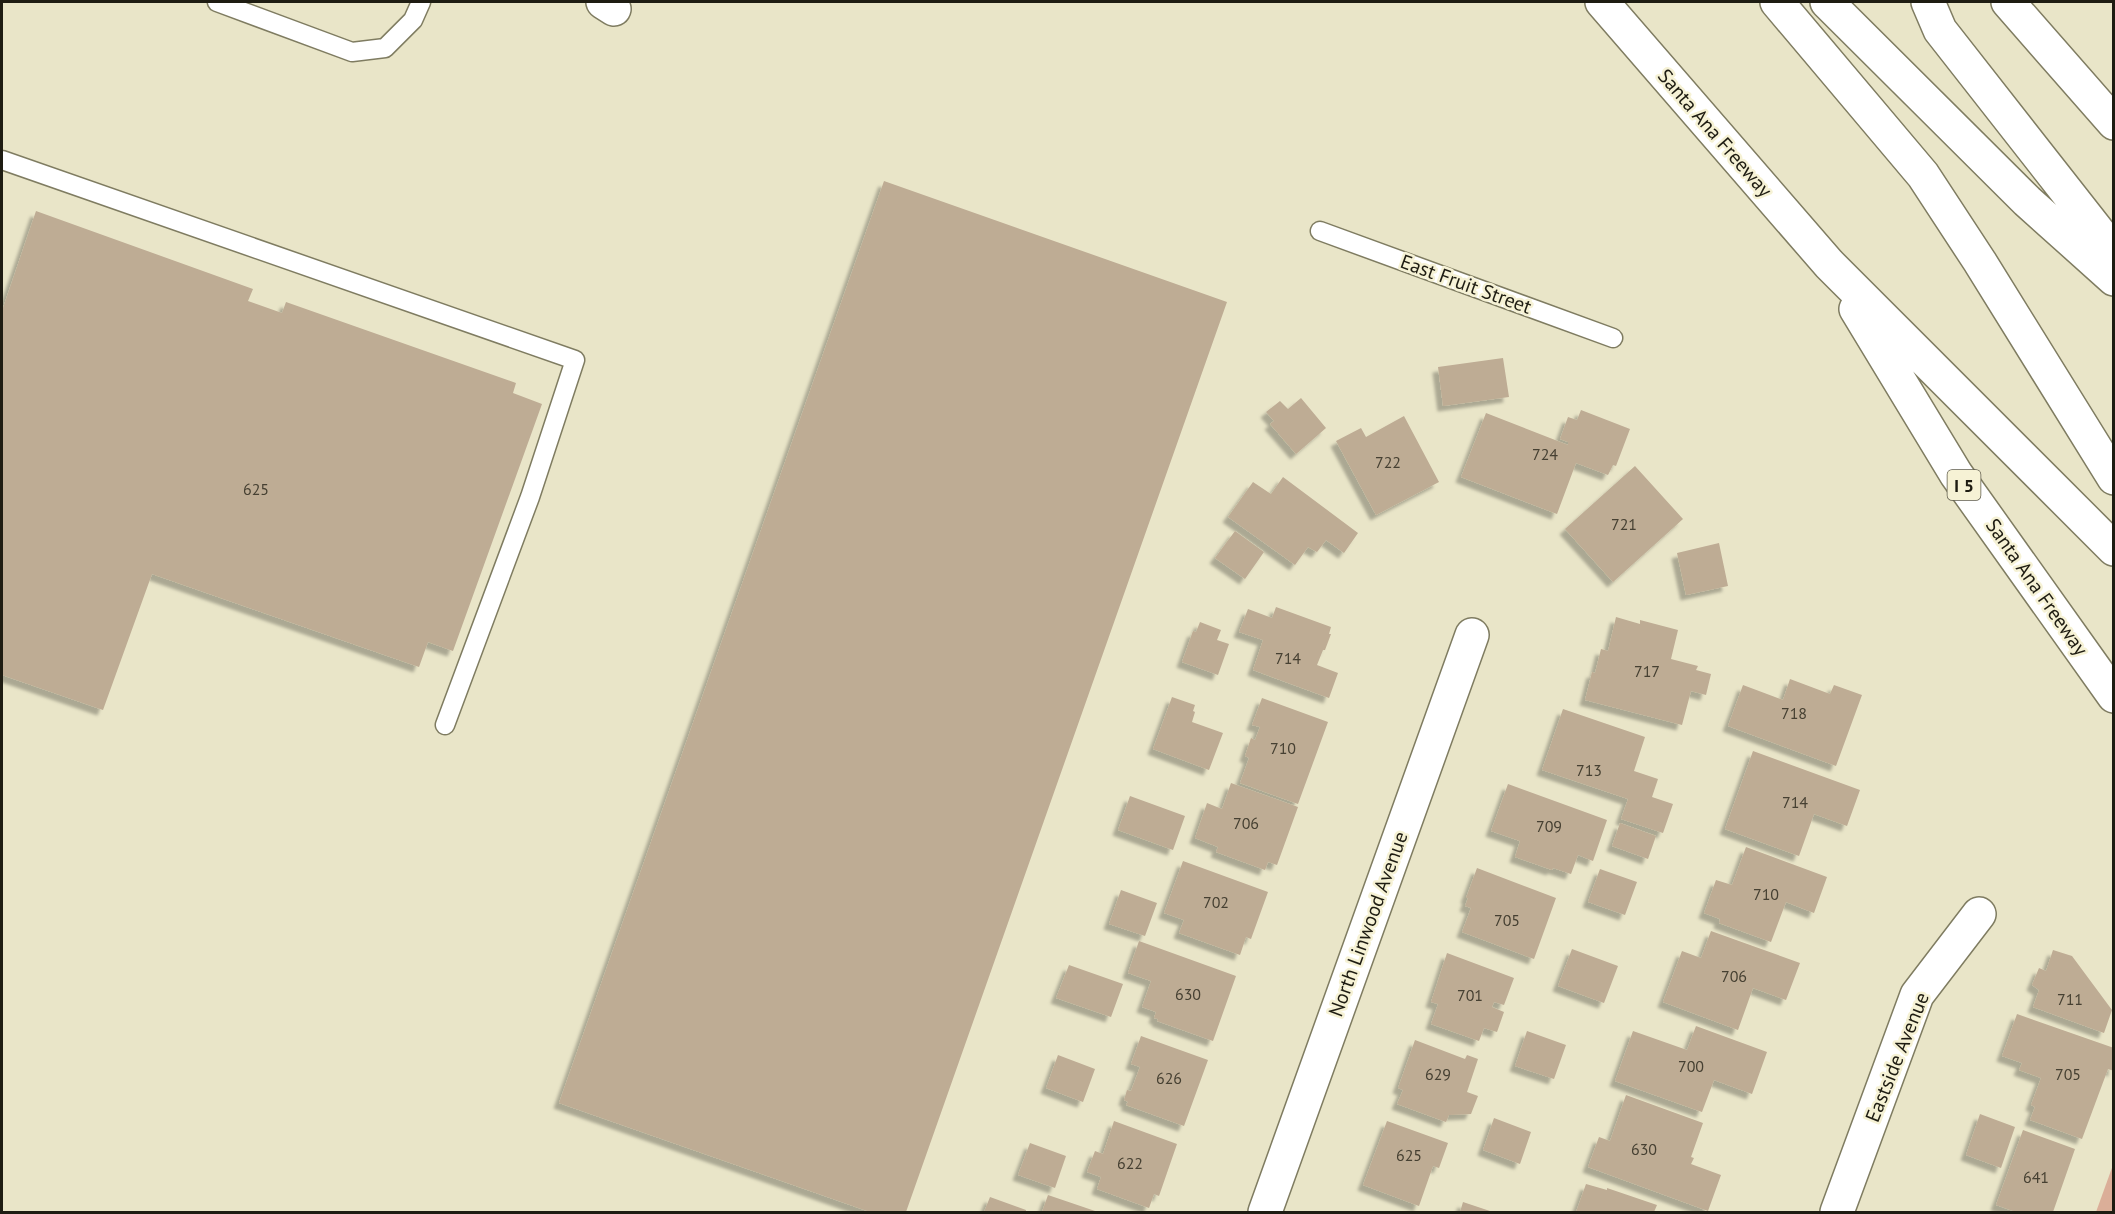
<svg xmlns="http://www.w3.org/2000/svg" width="2115" height="1214" viewBox="0 0 2115 1214" font-family="'PT Sans',sans-serif">
<style>
.green{fill:#dbae98}
.building{fill:#beac94;filter:url(#shadow)}
.lines{fill:none;stroke-linecap:round;stroke-linejoin:round}
.lane-casing{stroke:#7f7c61;stroke-width:21}
.street-casing{stroke:#7f7c61;stroke-width:36}
.highway-casing{stroke:#7f7c61;stroke-width:36}
.lane{stroke:#fff;stroke-width:18}
.street{stroke:#fff;stroke-width:33}
.highway{stroke:#fff;stroke-width:33}
.labels{text-anchor:middle;dominant-baseline:central;stroke-width:5;stroke-linejoin:round;paint-order:stroke}
.number-label{font-size:16px;fill:#464032}
.shield{fill:#f6f2d5;stroke:#5f5c4c;stroke-width:1.5}
.shield-label{font-size:18px;font-weight:bold;fill:#1e1c12}
.street-label{font-size:20px;fill:#1e1c12;stroke:#f6f2d5}
</style>
<defs>
<filter id="shadow"><feDropShadow dx="-5.5" dy="5.5" stdDeviation="1.5" flood-color="#0004"/></filter>
</defs>
<rect width="100%" height="100%" fill="#e9e5c8"/>
<path class="green" d="M 2113,1165 L 2113,1212 L 2096,1212 Z"/>
<path class="building" d="M 884,181 L 1227,302 L 906,1212 L 870,1212 L 559,1103 Z
M 36,211 L 253,289 L 248,301 L 282,313 L 286,302 L 516,383 L 513,393 L 542,404 L 453,651 L 428,642 L 419,667 L 152,574 L 103,710 L 2,675 L 2,311 Z
M 1503,358 L 1509,397 L 1443,406 L 1438,367 Z
M 1301,398 L 1326,428 L 1296,454 L 1270,424 L 1274,421 L 1266,412 L 1280,401 L 1288,409 Z
M 1581,410 L 1630,429 L 1616,466 L 1613,465 L 1608,475 L 1576,463 L 1557,514 L 1461,477 L 1486,413 L 1568,445 L 1568,442 L 1560,439 L 1568,417 L 1577,420 Z
M 1404,416 L 1439,482 L 1376,515 L 1336,441 L 1361,428 L 1366,437 Z
M 1635,466 L 1683,519 L 1613,582 L 1565,529 Z
M 1283,477 L 1358,533 L 1344,553 L 1326,540 L 1317,552 L 1308,547 L 1295,565 L 1228,517 L 1253,482 L 1271,494 Z
M 1235,531 L 1264,552 L 1245,579 L 1215,558 Z
M 1719,543 L 1728,586 L 1686,595 L 1677,553 Z
M 1276,607 L 1331,627 L 1329,634 L 1331,634 L 1325,650 L 1323,650 L 1317,665 L 1338,673 L 1329,698 L 1253,670 L 1263,640 L 1239,632 L 1248,609 L 1272,618 Z
M 1616,617 L 1640,624 L 1640,620 L 1678,630 L 1671,659 L 1698,666 L 1696,670 L 1711,674 L 1706,695 L 1691,691 L 1682,725 L 1585,700 L 1592,672 L 1595,673 L 1601,649 L 1608,651 Z
M 1200,622 L 1221,630 L 1217,640 L 1229,644 L 1218,675 L 1182,662 L 1193,631 L 1196,632 Z
M 1790,679 L 1830,694 L 1834,685 L 1862,695 L 1836,766 L 1728,726 L 1743,685 L 1783,700 Z
M 1172,697 L 1195,705 L 1193,711 L 1195,712 L 1192,722 L 1223,733 L 1209,770 L 1153,749 Z
M 1262,698 L 1328,722 L 1298,804 L 1240,783 L 1249,758 L 1245,756 L 1251,738 L 1255,740 L 1260,727 L 1252,725 Z
M 1563,709 L 1645,737 L 1634,771 L 1658,779 L 1652,797 L 1673,804 L 1663,833 L 1621,819 L 1628,799 L 1542,770 Z
M 1753,751 L 1860,790 L 1847,826 L 1814,814 L 1799,856 L 1725,829 Z
M 1231,783 L 1298,807 L 1277,865 L 1268,862 L 1265,870 L 1216,852 L 1218,847 L 1195,838 L 1207,803 L 1222,809 Z
M 1508,784 L 1607,820 L 1593,861 L 1578,855 L 1571,874 L 1553,868 L 1552,870 L 1515,857 L 1520,841 L 1491,831 Z
M 1130,796 L 1185,816 L 1173,850 L 1118,830 Z
M 1620,823 L 1656,836 L 1648,859 L 1612,846 Z
M 1746,847 L 1827,877 L 1814,913 L 1786,902 L 1771,942 L 1719,923 L 1720,919 L 1704,913 L 1716,880 L 1732,885 Z
M 1183,861 L 1268,892 L 1251,939 L 1246,937 L 1240,955 L 1179,933 L 1184,920 L 1164,913 Z
M 1477,868 L 1556,898 L 1534,959 L 1462,932 L 1471,908 L 1465,906 L 1468,898 L 1466,898 Z
M 1600,869 L 1637,882 L 1625,915 L 1588,902 Z
M 1121,890 L 1157,903 L 1145,936 L 1109,924 Z
M 1711,931 L 1800,963 L 1786,1000 L 1753,988 L 1738,1030 L 1663,1002 L 1682,951 L 1701,958 Z
M 1139,941 L 1236,976 L 1213,1041 L 1157,1021 L 1158,1019 L 1154,1018 L 1156,1012 L 1142,1007 L 1151,981 L 1128,973 Z
M 1572,949 L 1618,966 L 1604,1003 L 1558,986 Z
M 2053,950 L 2072,956 L 2112,1010 L 2104,1033 L 2033,1007 L 2039,990 L 2032,985 L 2039,968 L 2046,971 Z
M 1447,953 L 1514,978 L 1504,1005 L 1494,1002 L 1492,1007 L 1504,1012 L 1497,1032 L 1484,1028 L 1479,1041 L 1431,1024 L 1438,1004 L 1431,1002 Z
M 1069,965 L 1123,984 L 1111,1017 L 1056,998 Z
M 2017,1014 L 2114,1048 L 2114,1071 L 2108,1069 L 2082,1139 L 2030,1120 L 2035,1107 L 2031,1105 L 2041,1078 L 2019,1070 L 2022,1063 L 2002,1056 Z
M 1696,1026 L 1767,1052 L 1752,1094 L 1714,1080 L 1702,1112 L 1615,1081 L 1633,1031 L 1687,1050 Z
M 1527,1031 L 1566,1045 L 1554,1079 L 1515,1066 Z
M 1141,1036 L 1208,1060 L 1184,1126 L 1126,1105 L 1128,1102 L 1124,1100 L 1127,1090 L 1131,1091 L 1140,1067 L 1131,1064 Z
M 1415,1040 L 1465,1059 L 1467,1055 L 1478,1059 L 1467,1092 L 1478,1096 L 1471,1114 L 1449,1115 L 1446,1122 L 1397,1104 L 1403,1090 L 1398,1088 Z
M 1058,1055 L 1095,1069 L 1083,1102 L 1046,1088 Z
M 1626,1095 L 1703,1123 L 1691,1157 L 1694,1158 L 1691,1164 L 1721,1175 L 1708,1211 L 1588,1167 L 1599,1137 L 1610,1141 Z
M 1980,1114 L 2015,1127 L 2001,1168 L 1966,1155 Z
M 1494,1118 L 1531,1132 L 1520,1164 L 1483,1150 Z
M 1114,1121 L 1177,1144 L 1159,1196 L 1154,1194 L 1149,1208 L 1097,1189 L 1101,1177 L 1087,1172 L 1095,1151 L 1103,1154 Z
M 1387,1121 L 1448,1143 L 1439,1168 L 1433,1166 L 1419,1206 L 1363,1185 Z
M 2023,1130 L 2075,1149 L 2053,1212 L 2016,1212 L 1996,1205 Z
M 1030,1143 L 1066,1156 L 1055,1188 L 1018,1175 Z
M 1586,1184 L 1607,1190 L 1607,1188 L 1657,1205 L 1654,1212 L 1576,1212 Z
M 1048,1195 L 1098,1212 L 1042,1212 Z
M 990,1197 L 1026,1210 L 1026,1212 L 984,1212 Z
M 1463,1202 L 1493,1212 L 1460,1212 Z"/>
<g class="lines">
<defs>
<path id="lane" d="M 217,2 L 352,52 L 385,48 L 413,20 L 421,2
M 2,160 L 575,360 L 530,497 L 445,725
M 1320,231 L 1613,338"/>
<path id="street" d="M 603,2 L 614,9
M 1265,1212 L 1472,635
M 1837,1212 L 1917,995 L 1979,914"/>
<path id="highway" d="M 1602,2 L 1829,264 L 2114,549
M 1777,2 L 1923,175 L 1980,262 L 2114,478
M 1827,2 L 2027,201 L 2114,279
M 1928,2 L 1940,30 L 2114,252
M 2008,2 L 2114,123
M 1856,309 L 1956,474 L 2114,696"/>
</defs>
<use href="#lane" class="lane-casing"/>
<use href="#street" class="street-casing"/>
<use href="#highway" class="highway-casing"/>
<use href="#lane" class="lane"/>
<use href="#street" class="street"/>
<use href="#highway" class="highway"/>
</g>
<g class="labels">
<g class="number-label">
<text x="1545" y="454">724</text>
<text x="1388" y="462">722</text>
<text x="256" y="489">625</text>
<text x="1624" y="524">721</text>
<text x="1288" y="658">714</text>
<text x="1647" y="671">717</text>
<text x="1794" y="713">718</text>
<text x="1283" y="748">710</text>
<text x="1589" y="770">713</text>
<text x="1795" y="802">714</text>
<text x="1246" y="823">706</text>
<text x="1549" y="826">709</text>
<text x="1766" y="894">710</text>
<text x="1216" y="902">702</text>
<text x="1507" y="920">705</text>
<text x="1734" y="976">706</text>
<text x="1188" y="994">630</text>
<text x="1470" y="995">701</text>
<text x="2070" y="999">711</text>
<text x="1691" y="1066">700</text>
<text x="1438" y="1074">629</text>
<text x="2068" y="1074">705</text>
<text x="1169" y="1078">626</text>
<text x="1644" y="1149">630</text>
<text x="1409" y="1155">625</text>
<text x="1130" y="1163">622</text>
<text x="2036" y="1177">641</text>
</g>
<rect class="shield" x="1947.5" y="470" width="33" height="30" rx="4.5"/>
<g class="shield-label">
<text x="1964" y="485">I 5</text>
</g>
<g class="street-label">
<text transform="translate(1715 133) rotate(49)">Santa Ana Freeway</text>
<text transform="translate(1466 284) rotate(20)">East Fruit Street</text>
<text transform="translate(2037 587) rotate(55)">Santa Ana Freeway</text>
<text transform="translate(1368 924) rotate(-70)">North Linwood Avenue</text>
<text transform="translate(1897 1057) rotate(-68)">Eastside Avenue</text>
</g>
</g>
<rect width="2115" height="1214" fill="none" stroke="#1e1c12" stroke-width="6"/>
</svg>
